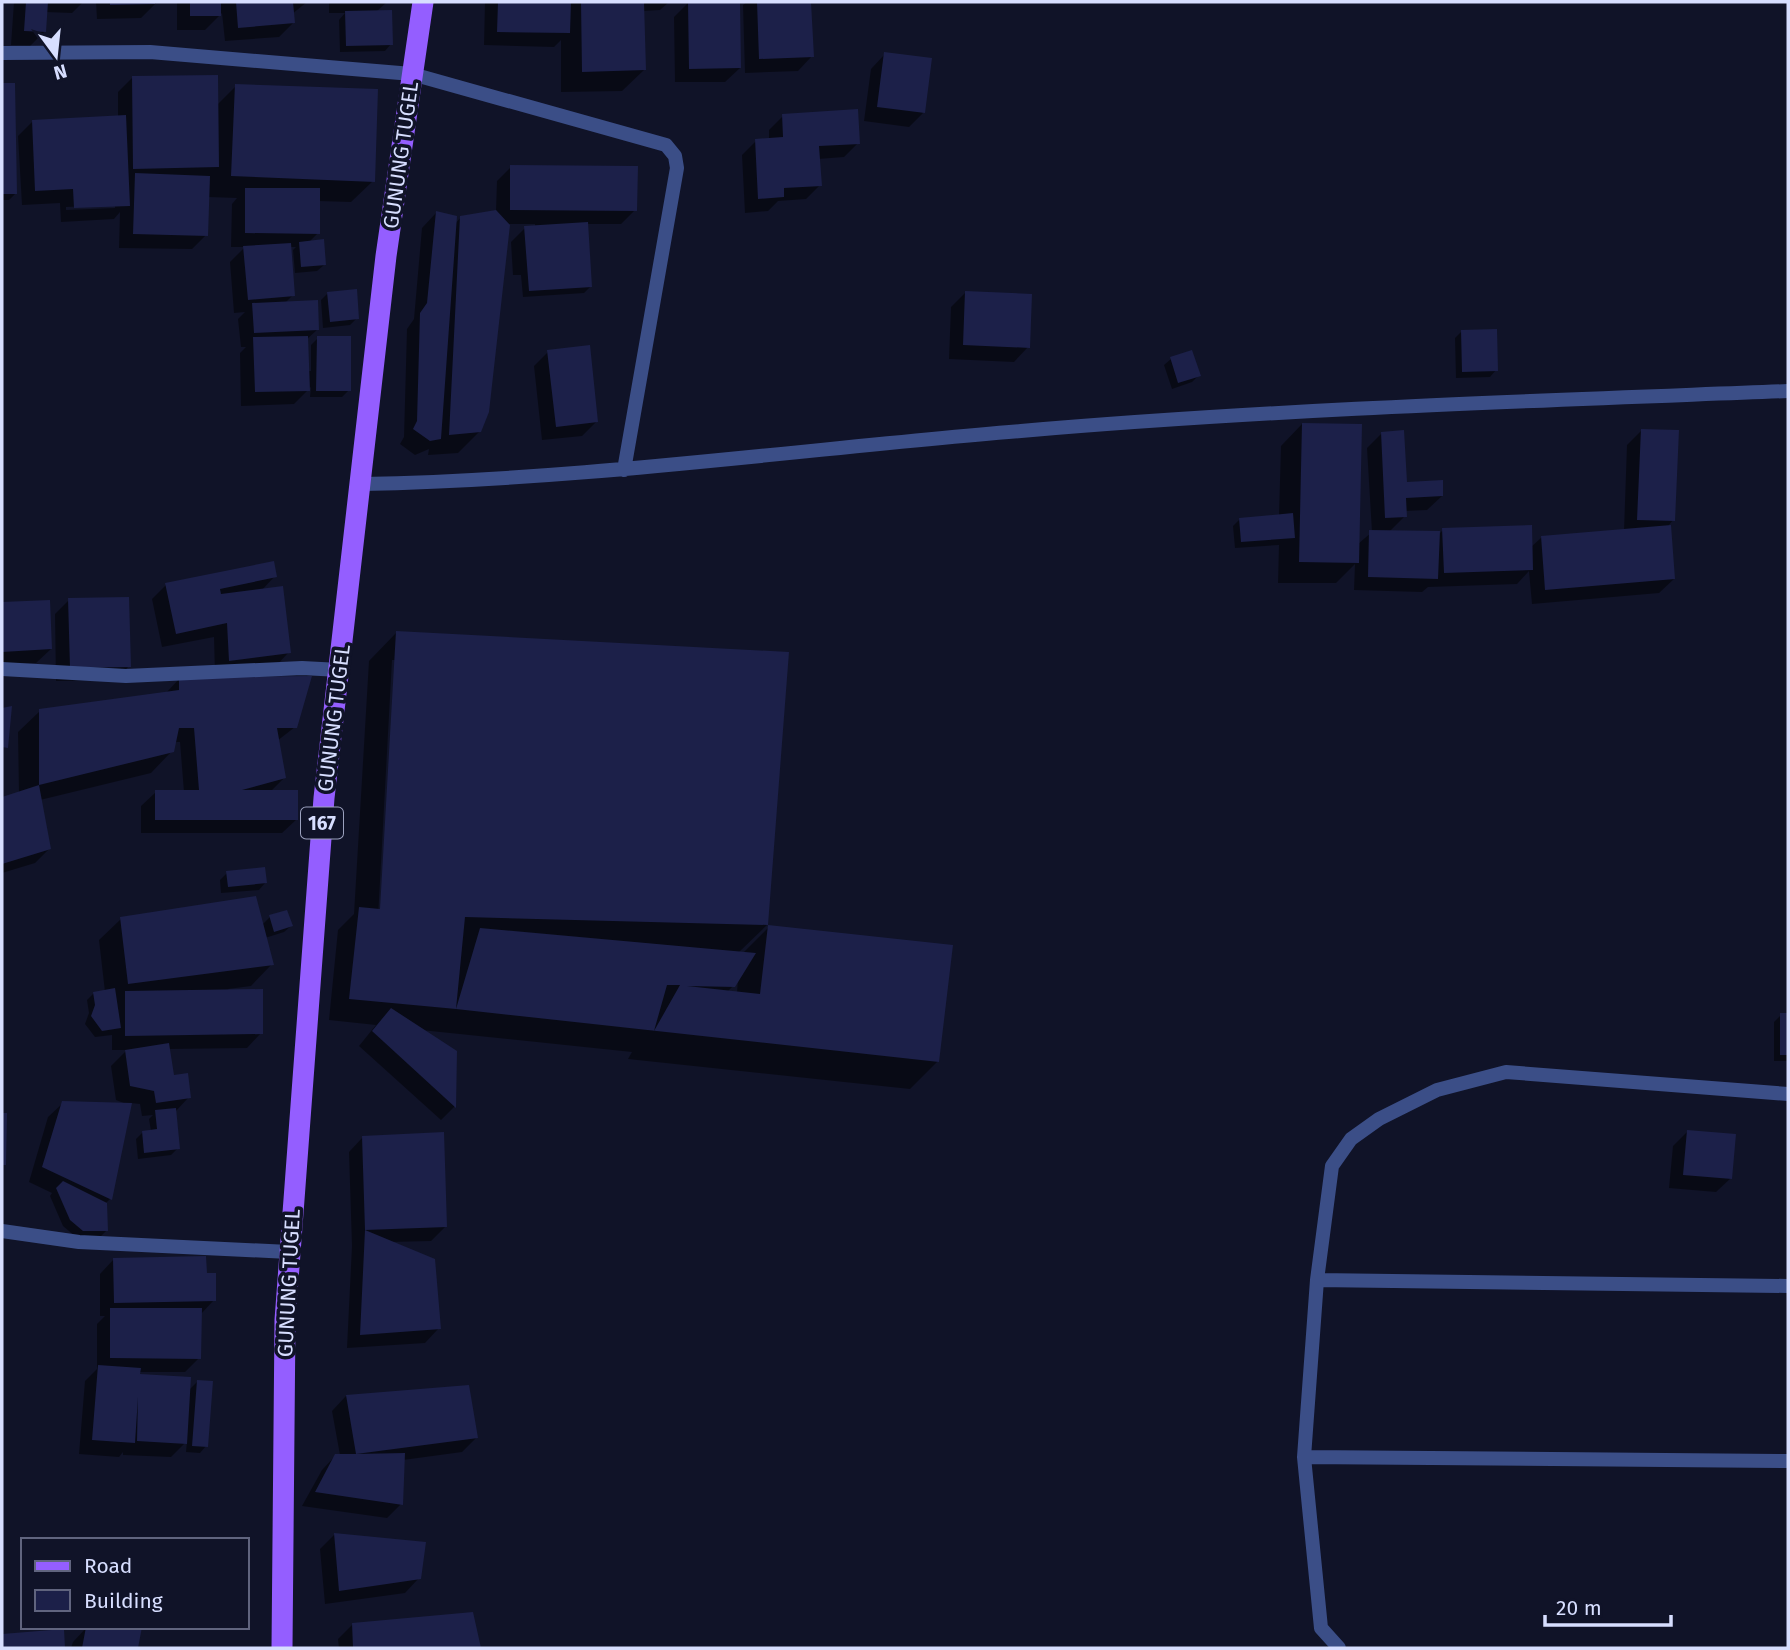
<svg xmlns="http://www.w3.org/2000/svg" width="1790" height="1650" viewBox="0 0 1790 1650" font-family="'Fira Sans',sans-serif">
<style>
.shadow{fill:#0007;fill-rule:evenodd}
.building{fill:#1c2049;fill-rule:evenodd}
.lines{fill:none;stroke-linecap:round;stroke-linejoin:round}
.minor{stroke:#3b4e87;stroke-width:14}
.primary{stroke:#945eff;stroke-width:21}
.labels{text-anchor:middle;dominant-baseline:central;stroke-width:7;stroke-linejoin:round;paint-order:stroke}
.shield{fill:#101328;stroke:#9ba1be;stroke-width:2}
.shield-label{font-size:19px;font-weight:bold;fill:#d7deff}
.street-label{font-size:21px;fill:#d7deff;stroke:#101328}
</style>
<rect width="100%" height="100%" fill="#101328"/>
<path class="shadow" d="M 14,2 L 83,2 L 72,13 L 45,12 L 44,32 L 30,46 L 11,45 Z
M 96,2 L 156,2 L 156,3 L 141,18 L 97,19 Z
M 177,2 L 307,2 L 292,14 L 293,23 L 279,37 L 225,41 L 222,13 L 205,30 L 177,30 Z
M 329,2 L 387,2 L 376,12 L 391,44 L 385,51 L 340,52 L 339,20 L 345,13 L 329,13 Z
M 485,2 L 669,2 L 660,10 L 643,11 L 644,70 L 622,91 L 561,92 L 561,40 L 554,47 L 484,45 Z
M 689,2 L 738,2 L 740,68 L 725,82 L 675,82 L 674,17 Z
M 747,2 L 810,2 L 812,56 L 798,71 L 745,73 L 743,5 Z
M 885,54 L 923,113 L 909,127 L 864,121 L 871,69 Z
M 132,78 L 217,105 L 236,86 L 373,181 L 351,202 L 318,201 L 318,233 L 309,242 L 324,265 L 317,271 L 295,273 L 293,250 L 296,247 L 290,247 L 293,295 L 285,303 L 318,329 L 306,340 L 307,371 L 311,371 L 311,345 L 318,338 L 349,390 L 342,397 L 310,397 L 311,387 L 294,404 L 241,406 L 240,353 L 246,347 L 241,347 L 238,319 L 245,312 L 234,313 L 230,262 L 245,247 L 231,247 L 232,204 L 237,198 L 208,197 L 206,235 L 192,249 L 119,248 L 120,212 L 114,219 L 61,222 L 60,203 L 22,205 L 18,136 L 33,121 L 118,118 L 118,92 ZM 115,205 L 115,208 L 66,210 L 66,207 Z
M 13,84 L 16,193 L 9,200 L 2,200 L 2,85 Z
M 783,116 L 858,143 L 844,157 L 818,159 L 820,185 L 806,199 L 778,201 L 768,211 L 745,213 L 742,155 L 756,141 L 769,140 L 769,130 Z
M 511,167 L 635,210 L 621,224 L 587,224 L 591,286 L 584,293 L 523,297 L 521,275 L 513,275 L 511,242 L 525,228 L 535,227 L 535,224 L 508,224 L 480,431 L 458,453 L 428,455 L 429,449 L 415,455 L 400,444 L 404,437 L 407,329 L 414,319 L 422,228 L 436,213 L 455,224 L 461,217 L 496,211 L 497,181 Z
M 328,293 L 357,318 L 350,325 L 323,328 L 321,300 Z
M 965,293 L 1028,347 L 1014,362 L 949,359 L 951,307 Z
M 1462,331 L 1496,370 L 1490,377 L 1456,378 L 1455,338 Z
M 548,352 L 597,421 L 582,436 L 542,440 L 534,366 Z
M 1171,359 L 1199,375 L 1192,382 L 1172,389 L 1164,365 Z
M 1302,424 L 1358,544 L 1372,532 L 1367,448 L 1382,433 L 1406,484 L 1442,496 L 1427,510 L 1405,511 L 1405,516 L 1389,532 L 1440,533 L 1443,530 L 1530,548 L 1542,537 L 1624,531 L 1627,445 L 1641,431 L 1673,520 L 1669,525 L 1674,579 L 1659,593 L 1532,604 L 1529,571 L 1517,584 L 1428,587 L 1422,592 L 1354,590 L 1355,564 L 1336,583 L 1278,583 L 1279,545 L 1235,548 L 1233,526 L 1240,519 L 1279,516 L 1281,446 Z
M 275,576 L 261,591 L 289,652 L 275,667 L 215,675 L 214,637 L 162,647 L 152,599 L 166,585 Z
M 69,600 L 129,666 L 115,680 L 56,681 L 55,614 Z
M 48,602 L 51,649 L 36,663 L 2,665 L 2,604 Z
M 396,633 L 767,925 L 738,953 L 743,953 L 769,927 L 938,1061 L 910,1089 L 628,1059 L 632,1052 L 421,1030 L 455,1052 L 454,1107 L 441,1120 L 359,1046 L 376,1025 L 329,1020 L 338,930 L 354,914 L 369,661 ZM 392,660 L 396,660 L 381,918 L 378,918 ZM 738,978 L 737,993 L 727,992 L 733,986 Z
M 180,678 L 295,727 L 277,741 L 284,778 L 270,792 L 297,819 L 282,833 L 141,833 L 141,806 L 156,792 L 184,792 L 180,742 L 174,742 L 172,751 L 151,773 L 40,800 L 50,848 L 35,863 L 2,873 L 2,799 L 19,793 L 18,732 L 40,711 L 165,694 Z
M 227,873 L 265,883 L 259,890 L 221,893 L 220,880 Z
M 270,917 L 291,926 L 284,932 L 265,938 L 272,964 L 251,986 L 228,989 L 261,1033 L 247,1048 L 168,1049 L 172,1077 L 189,1097 L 175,1112 L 178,1148 L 171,1155 L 138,1159 L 136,1139 L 143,1132 L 151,1131 L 149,1119 L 153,1115 L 142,1116 L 140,1104 L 131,1103 L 110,1199 L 106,1203 L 107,1230 L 100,1237 L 76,1237 L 63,1226 L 50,1196 L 52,1193 L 29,1182 L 48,1117 L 63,1103 L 129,1105 L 116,1100 L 111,1066 L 127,1050 L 112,1050 L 112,1035 L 95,1037 L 85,1024 L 89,1013 L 87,1000 L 93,994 L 105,992 L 99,940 L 121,919 L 262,925 Z
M 1781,1015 L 1788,1015 L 1788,1061 L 1774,1061 L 1774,1022 Z
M 1688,1131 L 1731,1178 L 1716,1192 L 1669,1188 L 1673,1146 Z
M 363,1137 L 445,1227 L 431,1241 L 390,1242 L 439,1328 L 425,1343 L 347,1348 L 352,1246 L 349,1152 Z
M 114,1259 L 205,1275 L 214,1300 L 200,1315 L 199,1358 L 185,1372 L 139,1372 L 138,1376 L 188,1391 L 197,1382 L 206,1446 L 200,1453 L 186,1452 L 187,1441 L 171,1457 L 123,1455 L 123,1452 L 119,1457 L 79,1454 L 85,1381 L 97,1369 L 97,1324 L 105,1316 L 100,1316 L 100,1274 Z
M 346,1396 L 476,1438 L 462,1452 L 403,1460 L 401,1504 L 387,1518 L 302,1506 L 322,1470 L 336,1455 L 340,1455 L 332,1411 Z
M 334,1535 L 419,1578 L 405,1593 L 325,1604 L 320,1549 Z
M 472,1614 L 479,1648 L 339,1648 L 338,1639 L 352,1625 Z
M 87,1627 L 140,1627 L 137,1648 L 71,1648 L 73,1642 Z"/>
<path class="building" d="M 26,2 L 48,2 L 46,32 L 24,31 Z
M 110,2 L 155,2 L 155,4 L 110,5 Z
M 190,2 L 221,2 L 221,16 L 190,16 Z
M 236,2 L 293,2 L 295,23 L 238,28 Z
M 498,2 L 571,2 L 570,33 L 497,32 Z
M 581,2 L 644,2 L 646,70 L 582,72 Z
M 688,2 L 740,2 L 741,68 L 689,69 Z
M 757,2 L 811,2 L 814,57 L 759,59 Z
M 392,10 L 393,45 L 346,46 L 345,11 Z
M 884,52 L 932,58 L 925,113 L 877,107 Z
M 218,75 L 219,167 L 133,169 L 132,76 Z
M 2,83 L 15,83 L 17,194 L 2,194 Z
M 235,84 L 378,89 L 375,182 L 231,176 Z
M 858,109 L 860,144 L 819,146 L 822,186 L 784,188 L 784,197 L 758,199 L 755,139 L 783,137 L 782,114 Z
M 126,115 L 130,206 L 74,208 L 73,189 L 35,191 L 32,120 Z
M 510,165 L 638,166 L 637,211 L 510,210 Z
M 135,173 L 210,176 L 208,236 L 133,234 Z
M 245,188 L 320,188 L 320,234 L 245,233 Z
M 496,210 L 510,225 L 489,412 L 481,432 L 449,435 L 460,216 Z
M 436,211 L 457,216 L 441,439 L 430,441 L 413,429 L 417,421 L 420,313 L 427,303 Z
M 588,222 L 592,287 L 529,291 L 524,226 Z
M 324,239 L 326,265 L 301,267 L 299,242 Z
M 291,243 L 295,296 L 248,300 L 243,246 Z
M 357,289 L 359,319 L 330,322 L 327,292 Z
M 965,291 L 1032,294 L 1030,348 L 963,345 Z
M 318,300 L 319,330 L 254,333 L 252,303 Z
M 1497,329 L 1498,371 L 1462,372 L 1461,330 Z
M 308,336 L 310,391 L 255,392 L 253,337 Z
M 317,336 L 351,336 L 351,391 L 316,391 Z
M 590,345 L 598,422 L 556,427 L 547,350 Z
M 1192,350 L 1201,376 L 1178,383 L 1170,357 Z
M 1302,423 L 1362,424 L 1359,563 L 1299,562 Z
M 1641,429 L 1679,430 L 1675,521 L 1637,520 Z
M 1404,430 L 1407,482 L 1443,480 L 1443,496 L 1406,498 L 1407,517 L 1385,518 L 1381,432 Z
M 1293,513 L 1295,538 L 1241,542 L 1239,518 Z
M 1532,525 L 1533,570 L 1444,573 L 1442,528 Z
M 1671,525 L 1675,579 L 1545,590 L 1541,536 Z
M 1369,530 L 1440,531 L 1438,579 L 1368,577 Z
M 274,561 L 277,577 L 220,589 L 221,594 L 283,586 L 291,653 L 229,661 L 227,623 L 176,634 L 165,583 Z
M 129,597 L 131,667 L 70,668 L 68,598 Z
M 50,600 L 52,649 L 2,652 L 2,602 Z
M 396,631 L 789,652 L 768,925 L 953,945 L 939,1062 L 456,1009 L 480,928 L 756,953 L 735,987 L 687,986 L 760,994 L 768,925 L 465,917 L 456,1009 L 349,999 L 359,907 L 380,909 ZM 667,985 L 680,985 L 654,1031 Z
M 312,676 L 297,728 L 277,728 L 286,778 L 242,790 L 298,790 L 298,820 L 155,820 L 155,790 L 199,790 L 194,728 L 179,728 L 174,752 L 39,785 L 51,849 L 2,864 L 2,797 L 39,785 L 39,709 L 179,690 L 179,677 Z
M 12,706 L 8,748 L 2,747 L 2,708 Z
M 265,867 L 267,883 L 228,887 L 226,871 Z
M 256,896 L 274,965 L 128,984 L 120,917 Z
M 287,910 L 293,926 L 274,932 L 269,915 Z
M 115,988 L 121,1028 L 102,1031 L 91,1016 L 95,1005 L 93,992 Z
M 263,989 L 263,1034 L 125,1036 L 125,991 Z
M 391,1008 L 457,1051 L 456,1108 L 372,1031 Z
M 1780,1013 L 1788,1013 L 1788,1055 L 1780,1055 Z
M 169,1043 L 174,1075 L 188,1073 L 191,1098 L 156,1103 L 154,1091 L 130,1086 L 125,1050 Z
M 62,1101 L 132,1103 L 112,1200 L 42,1167 Z
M 176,1108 L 180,1149 L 144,1153 L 142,1131 L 157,1129 L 155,1110 Z
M 2,1113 L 7,1113 L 6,1165 L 2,1165 Z
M 1687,1130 L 1736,1134 L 1732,1179 L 1683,1175 Z
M 444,1132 L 447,1227 L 365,1230 L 362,1136 Z
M 63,1181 L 107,1203 L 108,1231 L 83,1231 L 70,1220 L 56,1188 Z
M 365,1230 L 435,1259 L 441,1329 L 360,1335 Z
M 206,1256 L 207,1273 L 216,1273 L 216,1301 L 114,1303 L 113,1258 Z
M 110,1308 L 202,1308 L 201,1359 L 110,1358 Z
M 98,1365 L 141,1368 L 140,1374 L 191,1377 L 187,1444 L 137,1441 L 138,1397 L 135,1443 L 92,1440 Z
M 197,1380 L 213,1381 L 208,1447 L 192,1446 Z
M 469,1385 L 478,1438 L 356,1454 L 405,1453 L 403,1505 L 315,1492 L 335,1454 L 356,1454 L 346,1395 Z
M 334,1533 L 426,1542 L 421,1579 L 339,1591 Z
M 473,1612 L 481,1648 L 353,1648 L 352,1623 Z
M 86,1627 L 142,1627 L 138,1648 L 82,1648 Z
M 64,1629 L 65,1648 L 2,1648 L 2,1634 Z"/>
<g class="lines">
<path class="minor" d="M 2,53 L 150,52 L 412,74 L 666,145 L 675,156 L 677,168 L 624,470
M 362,484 C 583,480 801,449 1021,431 C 1276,409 1532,401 1788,391
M 2,669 L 126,676 L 302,668 L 340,670
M 2,1231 L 79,1242 L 289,1252
M 1317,1280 L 1788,1286
M 1304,1457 L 1788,1461
M 1339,1648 L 1321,1628 L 1304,1457 L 1317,1280 L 1332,1166 L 1351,1139 L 1379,1119 L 1437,1090 L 1506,1072 L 1788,1094"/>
<path class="primary" d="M 282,1648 L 285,1320 L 324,798 L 386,256 L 423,2"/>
</g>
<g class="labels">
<rect class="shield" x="301" y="807.5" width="42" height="31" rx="5"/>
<g class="shield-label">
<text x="322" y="823">167</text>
</g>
<g class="street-label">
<text transform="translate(401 155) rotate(-82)">GUNUNG TUGEL</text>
<text transform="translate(334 718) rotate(-83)">GUNUNG TUGEL</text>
<text transform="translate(289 1283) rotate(-87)">GUNUNG TUGEL</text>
</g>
</g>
<rect width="1790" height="1650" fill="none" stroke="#d7deff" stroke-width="7"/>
<rect x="21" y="1538" width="228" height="91" fill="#101328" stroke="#60647e" stroke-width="2"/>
<rect x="35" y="1561" width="35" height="10" fill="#945eff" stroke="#60647e" stroke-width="2"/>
<text x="84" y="1573" font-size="21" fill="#d7deff">Road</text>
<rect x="35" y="1590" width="35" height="21" fill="#1c2049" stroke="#60647e" stroke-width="2"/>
<text x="84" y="1608" font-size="21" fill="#d7deff">Building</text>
<g transform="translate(56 56) rotate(165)" stroke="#101328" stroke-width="5" paint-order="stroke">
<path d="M0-5L12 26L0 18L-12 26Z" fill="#d7deff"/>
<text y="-10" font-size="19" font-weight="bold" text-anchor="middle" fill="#d7deff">N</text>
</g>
<path d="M1545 1615v10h126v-10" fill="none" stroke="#d7deff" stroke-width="3.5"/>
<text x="1556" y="1615" font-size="21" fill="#d7deff" stroke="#101328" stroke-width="5" paint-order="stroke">20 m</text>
</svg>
